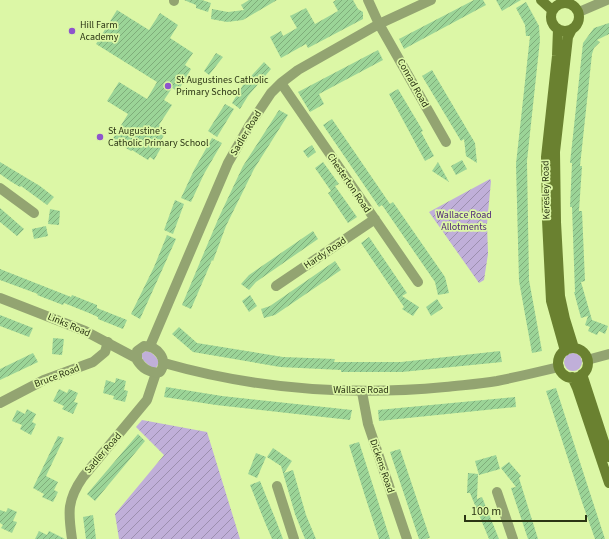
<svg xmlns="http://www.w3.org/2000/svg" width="609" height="539" viewBox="0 0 609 539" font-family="'Source Sans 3',sans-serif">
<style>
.green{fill:#c0afd9}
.garden{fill:url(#garden-furrows)}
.building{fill:url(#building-hatch)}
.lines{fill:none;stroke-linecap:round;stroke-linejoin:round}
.minor{stroke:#93a471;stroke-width:10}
.tertiary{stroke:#93a471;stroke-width:10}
.secondary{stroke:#6a8130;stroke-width:10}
.poi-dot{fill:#8e55cc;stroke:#dcf7a6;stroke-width:1.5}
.labels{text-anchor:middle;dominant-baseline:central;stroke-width:3.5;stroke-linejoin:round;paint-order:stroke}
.poi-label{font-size:10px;fill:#2b3514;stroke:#dcf7a6;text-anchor:start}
.street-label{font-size:10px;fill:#2b3514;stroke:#dcf7a6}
.park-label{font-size:10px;fill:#512979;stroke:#dcf7a6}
</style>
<defs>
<pattern id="garden-furrows" width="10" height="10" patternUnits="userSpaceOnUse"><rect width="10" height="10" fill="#c0afd9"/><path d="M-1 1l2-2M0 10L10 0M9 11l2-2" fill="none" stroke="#9c8faf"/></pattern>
<pattern id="building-hatch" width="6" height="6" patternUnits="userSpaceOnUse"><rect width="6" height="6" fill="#9bd497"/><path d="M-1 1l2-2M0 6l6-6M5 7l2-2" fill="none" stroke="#7fad7a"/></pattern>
</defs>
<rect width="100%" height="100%" fill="#dcf7a6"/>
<path class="green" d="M 146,351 C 152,352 156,356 159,362 L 156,368 L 152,368 L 143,360 L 141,354 Z
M564 362a9 9 0 1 1 18 0a9 9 0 1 1-18 0Z"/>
<path class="garden" d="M 490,179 L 491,181 L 487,224 L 488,254 L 484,280 L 479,283 L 429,212 Z
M 142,420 L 207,432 L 240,539 L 119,539 L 115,514 L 164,455 L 136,427 Z"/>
<path class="building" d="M 184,0 L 202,0 L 211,3 L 208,12 L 196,8 L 196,5 Z
M 249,0 L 277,0 L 243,20 L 227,22 L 211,19 L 212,9 L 228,12 L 244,10 L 241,5 Z
M 336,0 L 353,0 L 358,9 L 363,12 L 363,19 L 308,48 L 306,44 L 281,58 L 270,37 L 281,31 L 283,36 L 297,28 L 290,16 L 306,8 L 315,24 L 338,11 L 333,2 Z
M 474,0 L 483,0 L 486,5 L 404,49 L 399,39 Z
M 496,0 L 521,0 L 502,11 Z
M 526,2 L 539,26 L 540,40 L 527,161 L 529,280 L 542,351 L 532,353 L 519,281 L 516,164 L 530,36 L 526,36 L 525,25 L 516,8 Z
M 117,10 L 149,30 L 160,13 L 178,25 L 170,38 L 193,53 L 185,65 L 191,69 L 178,91 L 172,88 L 164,100 L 172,105 L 159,125 L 164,128 L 161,133 L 164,135 L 159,144 L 162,146 L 154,160 L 150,157 L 148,160 L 132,150 L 131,151 L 112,140 L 128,114 L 107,101 L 119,82 L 147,99 L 157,82 L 96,44 Z
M 609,23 L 609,34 L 597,40 L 600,42 L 594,48 L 592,54 L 580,166 L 582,166 L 579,211 L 582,211 L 585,281 L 581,282 L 592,320 L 608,326 L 605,334 L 599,331 L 597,335 L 588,331 L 590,327 L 585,325 L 588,316 L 581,318 L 574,292 L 575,292 L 572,207 L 570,207 L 572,163 L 570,163 L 583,43 L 594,28 Z
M 378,50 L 383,60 L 319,94 L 324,104 L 310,112 L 298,92 Z
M 216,53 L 223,57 L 209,75 L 204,71 Z
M 264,62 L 271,69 L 248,96 L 240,109 L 232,103 L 243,85 Z
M 432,70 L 475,143 L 477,163 L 466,156 L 464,139 L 461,141 L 422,76 Z
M 398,89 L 423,131 L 421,132 L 434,156 L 425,161 L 389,94 Z
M 225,104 L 234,109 L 217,137 L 208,131 Z
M 279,110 L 288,115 L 254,169 L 226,226 L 213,261 L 212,260 L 191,309 L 182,305 L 219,217 L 243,166 Z
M 332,119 L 390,204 L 393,202 L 445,277 L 449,293 L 438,295 L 435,282 L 382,205 L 379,207 L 323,125 Z
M 212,138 L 222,143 L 204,174 L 191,202 L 181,198 L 194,170 Z
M 312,145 L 316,152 L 308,158 L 303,151 Z
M 462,160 L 467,169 L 456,175 L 451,166 Z
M 0,162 L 40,186 L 54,197 L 47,205 L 21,186 L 20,187 L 10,181 L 0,174 Z
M 323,162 L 339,184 L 335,186 L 357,217 L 348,223 L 328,193 L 331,191 L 315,168 Z
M 438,162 L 449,182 L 432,171 Z
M 175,200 L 184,204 L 173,234 L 164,230 Z
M 0,208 L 24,229 L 17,236 L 0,222 Z
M 50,209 L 60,211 L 59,225 L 48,224 Z
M 46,226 L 48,236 L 34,239 L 32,229 Z
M 313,231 L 318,239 L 256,282 L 249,290 L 241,284 L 249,275 Z
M 167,235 L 176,239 L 140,319 L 131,314 L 154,267 Z
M 369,237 L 407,293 L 402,296 L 419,307 L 413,316 L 402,309 L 404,307 L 361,243 Z
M 335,261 L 341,270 L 275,315 L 264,318 L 261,309 L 270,306 Z
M 0,269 L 71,297 L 72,295 L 97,305 L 97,308 L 127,320 L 123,329 L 98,319 L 98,317 L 89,313 L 64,303 L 63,305 L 37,295 L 38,294 L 0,280 Z
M 250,295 L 257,306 L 249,312 L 242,301 Z
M 437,299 L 443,308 L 431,316 L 426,307 Z
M 0,315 L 33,328 L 29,337 L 0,326 Z
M 179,327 L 197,343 L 283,357 L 335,359 L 334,362 L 401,362 L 500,351 L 502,362 L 402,372 L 341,372 L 341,370 L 280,367 L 193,352 L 172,334 Z
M 53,338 L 64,339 L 62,355 L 52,354 Z
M 33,353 L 38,362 L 0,380 L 0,369 Z
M 116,378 L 126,381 L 124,390 L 128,391 L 125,402 L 113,399 L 114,396 L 103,393 L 106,380 L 115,383 Z
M 166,387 L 222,396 L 352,410 L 350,420 L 216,405 L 164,397 Z
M 556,388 L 588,487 L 605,539 L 595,539 L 582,502 L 546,391 Z
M 59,389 L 67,393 L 69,389 L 78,393 L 74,402 L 78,403 L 73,414 L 62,409 L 64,406 L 53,401 Z
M 515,397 L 516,407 L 379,421 L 378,410 Z
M 27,409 L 36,414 L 32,422 L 36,424 L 31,435 L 20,429 L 22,425 L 12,421 L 17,410 L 25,414 Z
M 138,434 L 145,441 L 95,501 L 87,494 Z
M 58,436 L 64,438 L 46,476 L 58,482 L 54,490 L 58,492 L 53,502 L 42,497 L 44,494 L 33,488 Z
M 359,442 L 376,495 L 390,539 L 379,539 L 365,496 L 349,445 Z
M 273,448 L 292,461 L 284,473 L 293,470 L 306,515 L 316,539 L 305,539 L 295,514 L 281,466 L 267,457 Z
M 400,449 L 430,538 L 425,539 L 419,539 L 390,452 Z
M 256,453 L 266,457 L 257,478 L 248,474 Z
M 496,455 L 500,469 L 479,475 L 475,461 Z
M 509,462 L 521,476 L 519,478 L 538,539 L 528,539 L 511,488 L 516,487 L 501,468 Z
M 468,473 L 478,474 L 477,499 L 482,497 L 499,539 L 489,539 L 470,493 L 467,493 Z
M 260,481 L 277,523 L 283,539 L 272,539 L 264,520 L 250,485 Z
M 8,508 L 17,512 L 13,521 L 17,522 L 12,533 L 1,528 L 3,525 L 0,523 L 0,510 L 6,512 Z
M 93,515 L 96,539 L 86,539 L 83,517 Z
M 39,531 L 47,535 L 49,531 L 65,539 L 35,539 Z"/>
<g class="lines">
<path class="minor" d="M 368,0 L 379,24 L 446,142
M 174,1 L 174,0
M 281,83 L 418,282
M 0,188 L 34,213
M 276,286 L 375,219
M 150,346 L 228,163 L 249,126 L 271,93 L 281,83 L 298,70 L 379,24 L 431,0
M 362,392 L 368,424 L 407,539
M 0,403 L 44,380 L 93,362 L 105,352 L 108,342
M 277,486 L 294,539
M 497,492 L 513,539
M 72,539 C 68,512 67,500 83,477 L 147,400 L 156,373"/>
<path class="tertiary" d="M 579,12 L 607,0
M 0,298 L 85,331 L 136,358
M 144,346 C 157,346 169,359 160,372 C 150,374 142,368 137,360 L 137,351 Z
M 587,360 L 609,354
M 164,363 C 255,389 351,396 445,387 C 462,385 480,384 497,381 C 517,377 538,372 559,367"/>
<path class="secondary" d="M 541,0 L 552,10
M551 17a14 14 0 1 1 28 0a14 14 0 1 1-28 0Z
M 558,29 L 557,56 L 546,157 L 547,220 L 551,301 L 565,351
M 572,29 L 568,37 L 566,55 L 555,152 L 556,222 L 560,296 L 565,319 L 574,348
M558 363a15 15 0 1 1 30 0a15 15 0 1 1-30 0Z
M 582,374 L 609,457
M 572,377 L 577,388 L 609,483"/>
</g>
<g class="poi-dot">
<circle cx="72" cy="31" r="4"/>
<circle cx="168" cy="86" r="4"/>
<circle cx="100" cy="137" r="4"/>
</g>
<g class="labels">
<g class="poi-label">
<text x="80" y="25">Hill Farm<tspan x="80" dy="12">Academy</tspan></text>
<text x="176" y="80">St Augustines Catholic<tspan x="176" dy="12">Primary School</tspan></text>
<text x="108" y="131">St Augustine's<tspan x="108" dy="12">Catholic Primary School</tspan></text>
</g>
<g class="street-label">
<text transform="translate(413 83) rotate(61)">Conrad Road</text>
<text transform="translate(246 133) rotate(-59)">Sadler Road</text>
<text transform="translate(349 183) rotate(56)">Chesterton Road</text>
<text transform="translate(546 190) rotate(-91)">Keresley Road</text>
<text transform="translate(325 253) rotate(-34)">Hardy Road</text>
<text transform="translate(69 325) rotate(23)">Links Road</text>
<text transform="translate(57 376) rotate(-21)">Bruce Road</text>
<text x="361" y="390">Wallace Road</text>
<text transform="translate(103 453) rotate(-49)">Sadler Road</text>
<text transform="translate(382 466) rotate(71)">Dickens Road</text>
</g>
<g class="park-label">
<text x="464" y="215">Wallace Road<tspan x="464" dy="12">Allotments</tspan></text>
</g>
</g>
<path d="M465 515v6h121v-6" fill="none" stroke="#2b3514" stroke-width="2"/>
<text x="471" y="515" font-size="12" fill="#2b3514" stroke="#dcf7a6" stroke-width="3" paint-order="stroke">100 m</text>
</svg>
